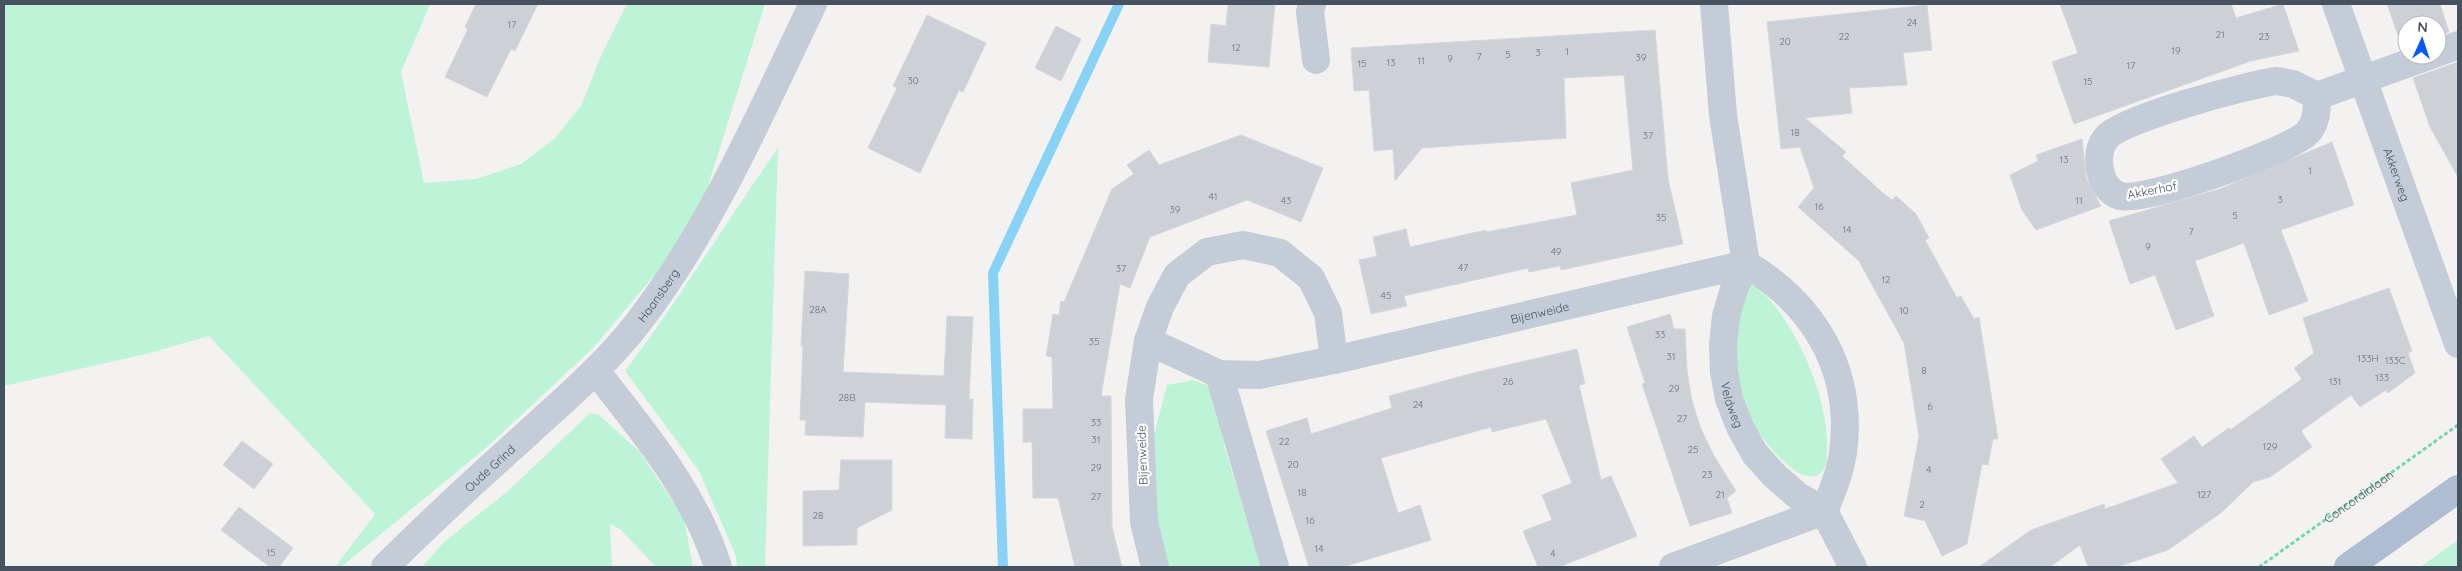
<svg xmlns="http://www.w3.org/2000/svg" width="2462" height="571" viewBox="0 0 2462 571" font-family="Quicksand,sans-serif">
<style>
.green{fill:#bdf4d8}
.lines{fill:none;stroke-linecap:round;stroke-linejoin:round}
.stream{stroke:#87d2f5;stroke-width:10}
.building{fill:#cdd0d7;stroke:#d5d7dd}
.path{stroke:#72d6af;stroke-width:3;stroke-dasharray:4 2.5;stroke-linecap:butt}
.minor{stroke:#c4ccd7;stroke-width:28}
.major{stroke:#afbdd2;stroke-width:28}
.labels{text-anchor:middle;dominant-baseline:central;stroke-width:4.5;stroke-linejoin:round;paint-order:stroke}
.number-label{font-size:10px;fill:#68727e}
.street-label{font-size:12px;fill:#475261;stroke:#fff}
</style>
<rect width="100%" height="100%" fill="#f4f2f1"/>
<path class="green" d="M 4,4 L 430,4 L 401,72 L 424,183 L 476,179 L 521,164 L 555,138 L 581,106 L 601,56 L 627,4 L 765,4 L 702,205 L 662,266 L 593,348 L 487,447 L 341,567 L 335,567 L 375,514 L 209,336 L 146,354 L 4,386 Z
M 778,148 L 765,567 L 737,567 L 736,556 L 699,471 L 625,371 C 679,300 726,222 778,148 Z
M 1744,273 C 1754,284 1765,294 1775,306 C 1803,343 1828,400 1827,447 C 1827,456 1828,468 1819,474 C 1809,481 1796,472 1788,465 C 1760,441 1739,406 1735,368 C 1734,358 1736,347 1737,337 C 1739,316 1742,294 1744,273 Z
M 1194,380 L 1211,387 L 1218,408 L 1224,445 L 1261,567 L 1160,567 L 1147,462 L 1167,385 Z
M 590,413 L 599,415 L 639,451 L 684,518 L 693,567 L 656,567 L 621,530 L 610,524 L 612,567 L 422,567 L 444,542 L 509,490 Z
M 2458,540 L 2458,567 L 2420,567 Z"/>
<g class="lines">
<path class="stream" d="M 1003,567 L 993,273 L 1119,4"/>
</g>
<path class="building" d="M 476,4 L 538,4 L 515,51 L 511,49 L 487,97 L 445,77 L 468,29 L 465,27 Z
M 1228,4 L 1275,4 L 1269,67 L 1208,62 L 1211,24 L 1226,26 Z
M 2060,4 L 2231,4 L 2236,18 L 2283,4 L 2299,51 L 2251,61 L 2074,124 L 2052,62 L 2078,53 Z
M 2387,4 L 2440,4 L 2449,32 L 2437,36 L 2437,25 L 2407,25 L 2407,47 L 2403,49 Z
M 1927,5 L 1932,50 L 1903,53 L 1907,85 L 1849,88 L 1852,113 L 1805,118 L 1846,152 L 1842,156 L 1883,193 L 1892,200 L 1896,196 L 1916,214 L 1929,238 L 1925,240 L 1957,298 L 1961,296 L 1974,319 L 1979,317 L 1998,439 L 1993,439 L 1988,465 L 1982,464 L 1967,544 L 1942,556 L 1925,521 L 1904,516 L 1919,436 L 1904,343 L 1859,261 L 1798,207 L 1814,188 L 1800,147 L 1781,149 L 1767,22 Z
M 927,15 L 986,43 L 963,92 L 959,90 L 920,173 L 868,148 L 897,88 L 893,86 Z
M 1056,26 L 1081,39 L 1061,81 L 1035,68 Z
M 1655,30 L 1668,179 L 1683,244 L 1561,270 L 1560,266 L 1529,272 L 1528,268 L 1404,296 L 1407,306 L 1371,314 L 1359,260 L 1377,256 L 1373,237 L 1406,229 L 1410,247 L 1486,230 L 1486,232 L 1577,215 L 1571,183 L 1633,170 L 1624,75 L 1564,78 L 1566,138 L 1422,148 L 1395,181 L 1393,149 L 1374,151 L 1369,90 L 1354,91 L 1351,48 Z
M 2458,62 L 2458,177 L 2430,127 L 2413,78 Z
M 1241,135 L 1323,168 L 1301,222 L 1247,200 L 1150,237 L 1130,288 L 1120,284 L 1101,396 L 1111,396 L 1112,527 L 1122,567 L 1075,567 L 1058,498 L 1033,498 L 1032,442 L 1023,442 L 1023,409 L 1053,409 L 1052,357 L 1046,356 L 1053,314 L 1059,315 L 1061,301 L 1064,302 L 1112,189 L 1134,174 L 1127,165 L 1149,150 L 1159,165 Z
M 2082,139 L 2086,178 L 2101,206 L 2036,230 L 2022,210 L 2010,175 L 2038,161 L 2036,155 Z
M 2332,142 L 2354,205 L 2281,230 L 2308,301 L 2269,315 L 2244,243 L 2195,261 L 2214,316 L 2176,330 L 2155,275 L 2130,284 L 2109,221 L 2220,189 Z
M 805,271 L 849,274 L 843,372 L 944,376 L 947,316 L 973,317 L 969,399 L 973,399 L 972,439 L 945,438 L 946,405 L 865,402 L 863,437 L 805,435 L 806,420 L 800,420 L 803,346 L 801,346 Z
M 2389,288 L 2412,351 L 2408,353 L 2415,373 L 2388,393 L 2386,390 L 2360,407 L 2351,395 L 2301,431 L 2312,447 L 2270,477 L 2253,482 L 2222,512 L 2168,550 L 2117,567 L 2088,567 L 2080,545 L 2050,567 L 1979,567 L 2031,530 L 2104,504 L 2105,509 L 2178,483 L 2161,459 L 2194,436 L 2202,447 L 2229,428 L 2230,430 L 2302,379 L 2294,368 L 2314,353 L 2303,318 Z
M 1670,314 L 1674,329 L 1685,329 L 1687,371 L 1692,401 L 1701,429 L 1714,456 L 1736,491 L 1727,498 L 1732,513 L 1690,526 L 1642,384 L 1645,383 L 1627,327 Z
M 1577,349 L 1585,384 L 1579,385 L 1601,480 L 1611,476 L 1637,536 L 1559,567 L 1538,567 L 1523,531 L 1552,520 L 1542,495 L 1572,483 L 1546,419 L 1492,432 L 1491,427 L 1381,458 L 1398,513 L 1420,505 L 1431,540 L 1343,567 L 1309,567 L 1266,431 L 1307,418 L 1311,434 L 1392,408 L 1389,396 L 1473,373 Z
M 242,441 L 273,464 L 254,489 L 223,465 Z
M 841,460 L 892,460 L 892,510 L 857,528 L 857,545 L 803,546 L 803,491 L 839,490 Z
M 239,507 L 293,548 L 279,567 L 270,567 L 221,530 Z"/>
<g class="lines">
<path class="path" id="s1" d="M 2259,567 L 2458,425"/>
<g class="minor">
<path d="M 1312,4 L 1310,12 L 1316,60"/>
<path id="s2" d="M 1714,4 L 1723,115 L 1746,264 L 1734,289 L 1726,316 L 1723,344 L 1724,372 L 1729,399 L 1740,427 L 1755,454 L 1775,476 L 1798,496 L 1824,511 L 1853,567"/>
<path id="s3" d="M 2336,4 L 2458,344"/>
<path d="M 2437,53 L 2458,45"/>
<path d="M 2277,81 L 2293,84 L 2317,96 C 2317,109 2317,124 2306,134 C 2286,152 2144,203 2120,196 C 2109,192 2102,182 2100,170 C 2098,159 2098,148 2106,138 C 2120,119 2250,84 2277,81 Z"/>
<path d="M 2317,96 L 2431,55"/>
<path d="M 1746,264 C 1815,305 1854,371 1843,453 C 1840,473 1832,493 1824,511"/>
<path id="s4" d="M 1148,341 L 1219,374 L 1259,375 L 1334,360 L 1746,264"/>
<path d="M 596,371 C 643,432 695,492 718,567"/>
<path d="M 1219,374 L 1275,567"/>
<path id="s5" d="M 385,567 C 431,521 479,477 528,433 C 566,398 605,365 637,324 C 712,227 760,114 813,4"/>
<path d="M 1155,567 L 1144,522 L 1139,399 L 1148,341 L 1160,307 L 1177,275 L 1207,252 L 1243,245 L 1280,253 L 1311,278 L 1328,313 L 1334,360"/>
<path d="M 1673,567 L 1824,511"/>
</g>
<path class="major" d="M 2348,567 L 2458,489"/>
</g>
<g class="labels">
<g class="number-label">
<text x="1912" y="22">24</text>
<text x="512" y="24">17</text>
<text x="2220" y="34">21</text>
<text x="1844" y="36">22</text>
<text x="2264" y="36">23</text>
<text x="1785" y="41">20</text>
<text x="1236" y="47">12</text>
<text x="2176" y="50">19</text>
<text x="1567" y="51">1</text>
<text x="1538" y="52">3</text>
<text x="1508" y="54">5</text>
<text x="1479" y="56">7</text>
<text x="1641" y="57">39</text>
<text x="1450" y="58">9</text>
<text x="1421" y="60">11</text>
<text x="1391" y="62">13</text>
<text x="1362" y="63">15</text>
<text x="2131" y="65">17</text>
<text x="913" y="80">30</text>
<text x="2088" y="81">15</text>
<text x="1795" y="132">18</text>
<text x="1648" y="135">37</text>
<text x="2064" y="159">13</text>
<text x="2310" y="170">1</text>
<text x="1213" y="196">41</text>
<text x="2280" y="199">3</text>
<text x="1286" y="200">43</text>
<text x="2079" y="200">11</text>
<text x="1819" y="206">16</text>
<text x="1175" y="209">39</text>
<text x="2235" y="215">5</text>
<text x="1661" y="217">35</text>
<text x="1847" y="229">14</text>
<text x="2191" y="231">7</text>
<text x="2148" y="246">9</text>
<text x="1556" y="251">49</text>
<text x="1463" y="267">47</text>
<text x="1121" y="268">37</text>
<text x="1886" y="279">12</text>
<text x="1386" y="295">45</text>
<text x="818" y="309">28A</text>
<text x="1904" y="310">10</text>
<text x="1660" y="334">33</text>
<text x="1094" y="341">35</text>
<text x="1671" y="356">31</text>
<text x="2368" y="358">133H</text>
<text x="2395" y="360">133C</text>
<text x="1924" y="370">8</text>
<text x="2382" y="377">133</text>
<text x="1508" y="381">26</text>
<text x="2335" y="381">131</text>
<text x="1674" y="388">29</text>
<text x="847" y="397">28B</text>
<text x="1418" y="404">24</text>
<text x="1930" y="406">6</text>
<text x="1682" y="418">27</text>
<text x="1096" y="422">33</text>
<text x="1096" y="439">31</text>
<text x="1284" y="441">22</text>
<text x="2270" y="446">129</text>
<text x="1693" y="449">25</text>
<text x="1293" y="464">20</text>
<text x="1096" y="467">29</text>
<text x="1929" y="469">4</text>
<text x="1707" y="474">23</text>
<text x="1302" y="492">18</text>
<text x="1720" y="494">21</text>
<text x="2204" y="494">127</text>
<text x="1096" y="496">27</text>
<text x="1922" y="504">2</text>
<text x="818" y="515">28</text>
<text x="1310" y="520">16</text>
<text x="1319" y="548">14</text>
<text x="271" y="552">15</text>
<text x="1553" y="553">4</text>
</g>
<g class="street-label">
<text stroke="none"><textPath href="#s3" startOffset="181">Akkerweg</textPath></text>
<text transform="translate(2152 190) rotate(-11)">Akkerhof</text>
<text stroke="none"><textPath href="#s5" startOffset="386">Haansberg</textPath></text>
<text stroke="none"><textPath href="#s4" startOffset="406">Bijenweide</textPath></text>
<text stroke="none"><textPath href="#s2" startOffset="408">Veldweg</textPath></text>
<text transform="translate(1142 455) rotate(-92)">Bijenweide</text>
<text stroke="none"><textPath href="#s5" startOffset="144">Oude Grind</textPath></text>
<text stroke="none"><textPath href="#s1" startOffset="122">Concordialaan</textPath></text>
</g>
</g>
<rect width="2462" height="571" fill="none" stroke="#475261" stroke-width="10"/>
<g transform="translate(2422 40) rotate(3)"><circle r="24" fill="#ffffff" stroke="#b5bac0"/>
<path d="M0-4L9 19L0 12L-9 19Z" fill="#0858f7"/>
<text y="-8" font-size="14" font-weight="bold" text-anchor="middle" fill="#475261">N</text>
</g>
</svg>
